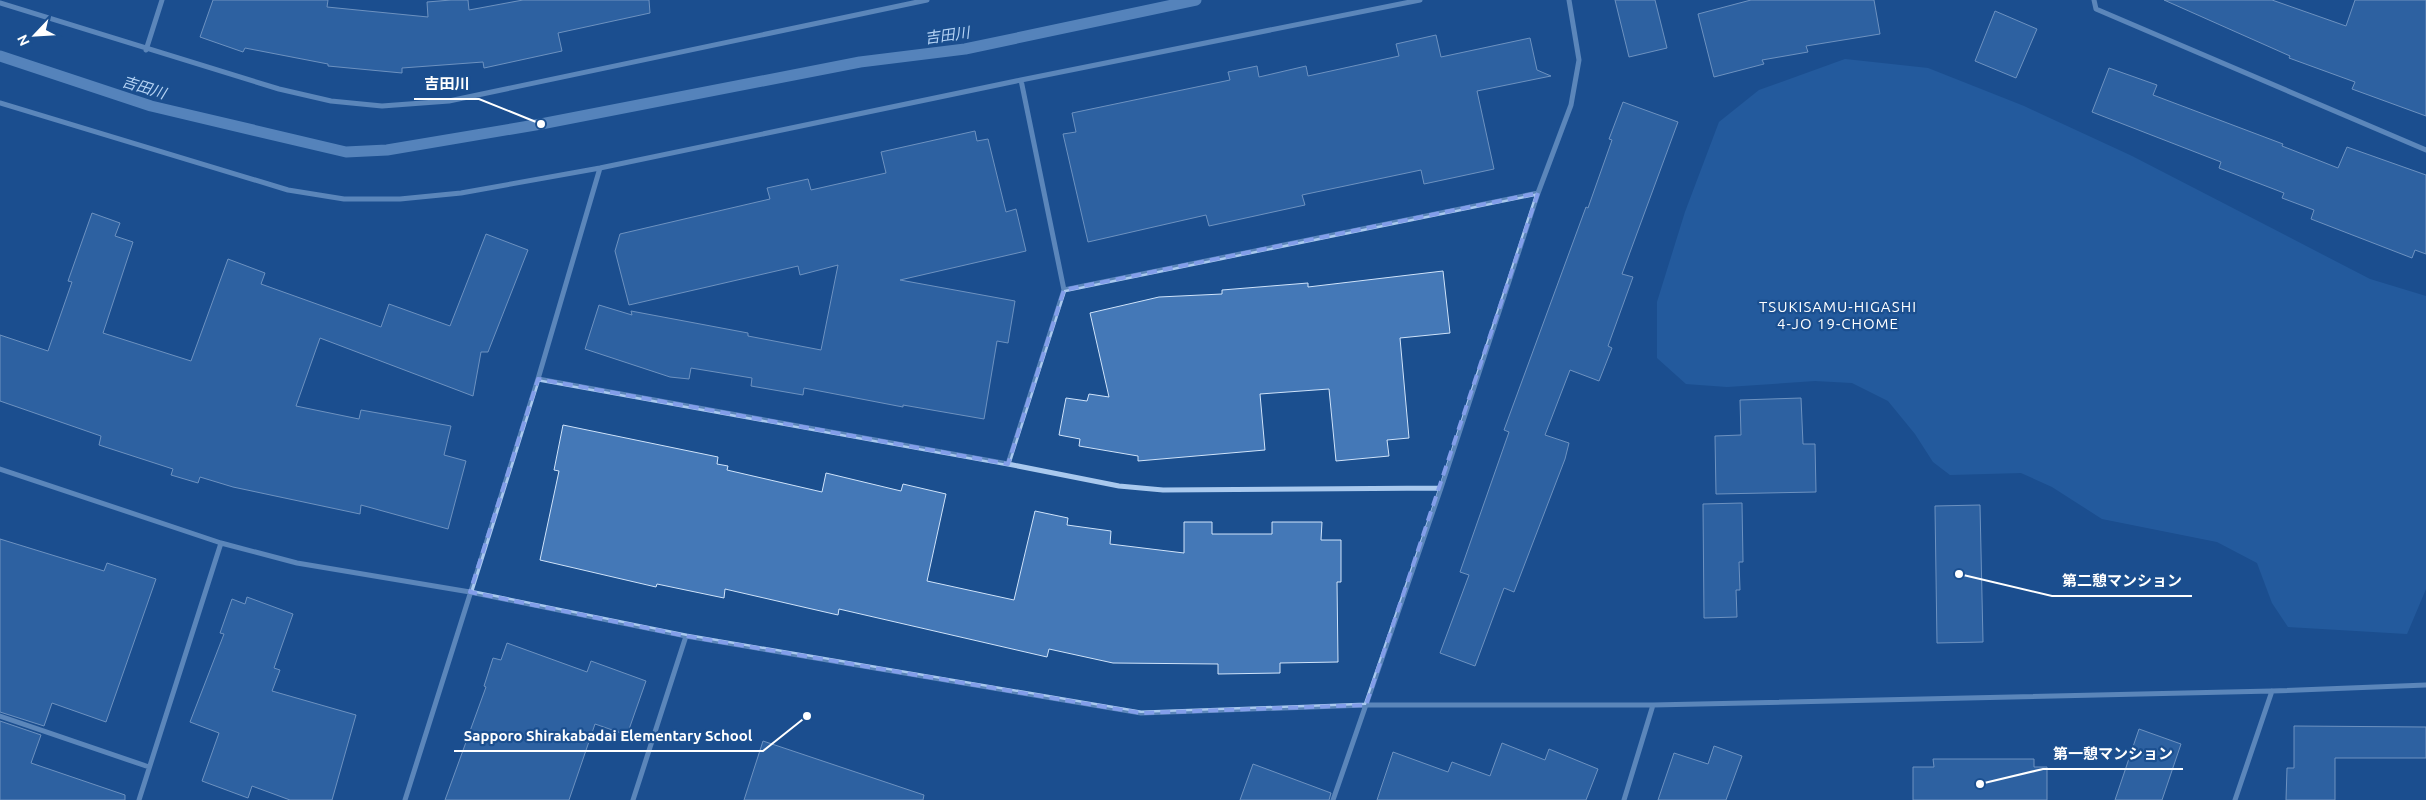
<svg xmlns="http://www.w3.org/2000/svg" width="2426" height="800" viewBox="0 0 2426 800" font-family="Ubuntu,'Noto Sans JP',sans-serif">
<style>
.green{fill:#2e69ad}
.lines{fill:none;stroke-linecap:round;stroke-linejoin:round}
.stream{stroke:#9cc4f0;stroke-width:11}
.building{fill:#4478b7;stroke:#cfe3fa}
.street{stroke:#a9c9ee;stroke-width:5}
.marked{fill:none;stroke:#839eea;stroke-width:4;stroke-dasharray:10 6;stroke-linejoin:round}
.labels{text-anchor:middle;dominant-baseline:central;stroke-width:4.5;stroke-linejoin:round;paint-order:stroke}
.water-label{font-size:15px;font-style:italic;fill:#b5d3f5;stroke:#1b4f8f}
.neighbourhood-label{font-size:15px;letter-spacing:1px;fill:#fff;stroke:#1b4f8f}
.leader{fill:none;stroke:#fff;stroke-width:2}
.callout-dot{fill:#fff;stroke:#1b4f8f;stroke-width:2}
.callout-label{font-size:15px;text-anchor:middle;font-weight:bold;fill:#fff;stroke:#1b4f8f;stroke-width:4.5;stroke-linejoin:round;paint-order:stroke}
</style>
<rect width="100%" height="100%" fill="#1b4f8f"/>
<path class="green" d="M 1845,59 L 1928,68 L 2024,106 L 2132,156 L 2370,279 L 2426,296 L 2426,589 L 2407,634 L 2288,627 L 2272,603 L 2257,563 L 2217,542 L 2102,519 L 2052,487 L 2021,473 L 1950,475 L 1933,462 L 1915,434 L 1888,401 L 1852,383 L 1815,381 L 1727,387 L 1686,384 L 1657,358 L 1657,302 L 1685,212 L 1719,122 L 1759,90 Z"/>
<g class="lines">
<path class="stream" d="M 0,56 L 151,106 L 346,152 L 387,150 L 541,124 L 860,62 L 965,49 L 1196,0"/>
</g>
<path class="building" d="M 213,0 L 328,0 L 327,7 L 428,17 L 427,2 L 451,0 L 468,0 L 469,10 L 523,0 L 649,0 L 650,13 L 558,33 L 562,51 L 484,68 L 483,62 L 402,68 L 402,73 L 328,66 L 328,64 L 245,48 L 243,52 L 200,37 Z
M 1615,0 L 1655,0 L 1667,48 L 1629,57 Z
M 1751,0 L 1874,0 L 1880,34 L 1806,46 L 1808,52 L 1762,60 L 1764,64 L 1714,77 L 1698,14 Z
M 2164,0 L 2272,0 L 2346,26 L 2355,0 L 2426,0 L 2426,116 L 2352,89 L 2355,82 L 2289,58 L 2290,56 Z
M 1995,11 L 2037,29 L 2016,78 L 1975,61 Z
M 1436,35 L 1441,57 L 1530,38 L 1537,70 L 1551,76 L 1477,91 L 1494,169 L 1424,184 L 1421,170 L 1302,195 L 1305,205 L 1209,226 L 1206,215 L 1088,242 L 1063,134 L 1076,132 L 1072,113 L 1230,80 L 1228,72 L 1257,66 L 1259,77 L 1306,66 L 1308,76 L 1399,56 L 1396,44 Z
M 2109,68 L 2157,85 L 2153,95 L 2283,144 L 2282,146 L 2338,168 L 2347,147 L 2426,175 L 2426,254 L 2415,250 L 2412,258 L 2311,219 L 2314,210 L 2282,198 L 2284,193 L 2219,168 L 2221,162 L 2092,112 Z
M 1623,102 L 1678,122 L 1622,274 L 1633,277 L 1608,346 L 1612,348 L 1599,381 L 1570,370 L 1545,435 L 1569,443 L 1565,459 L 1514,592 L 1504,588 L 1475,666 L 1440,653 L 1469,575 L 1460,572 L 1509,432 L 1504,430 L 1586,207 L 1588,208 L 1612,140 L 1609,139 Z
M 975,131 L 977,141 L 988,139 L 1006,212 L 1016,209 L 1026,251 L 900,280 L 1015,301 L 1008,343 L 997,341 L 984,419 L 903,405 L 903,407 L 804,388 L 803,395 L 751,386 L 752,378 L 691,368 L 689,379 L 670,377 L 585,349 L 599,305 L 632,315 L 631,311 L 748,333 L 748,336 L 821,350 L 838,265 L 800,275 L 798,266 L 629,305 L 615,251 L 620,234 L 770,199 L 767,188 L 808,179 L 811,190 L 886,173 L 881,152 Z
M 92,213 L 120,223 L 115,236 L 133,242 L 103,333 L 191,361 L 228,259 L 265,273 L 261,284 L 381,327 L 389,304 L 450,326 L 486,234 L 528,250 L 488,352 L 481,352 L 473,396 L 320,338 L 296,406 L 359,419 L 361,410 L 451,426 L 444,455 L 466,461 L 448,529 L 361,505 L 360,514 L 233,487 L 200,477 L 198,483 L 171,475 L 173,469 L 99,445 L 101,436 L 0,401 L 0,335 L 48,351 L 72,282 L 68,281 Z
M 1443,271 L 1450,333 L 1400,338 L 1409,438 L 1387,440 L 1389,456 L 1336,461 L 1329,389 L 1260,394 L 1265,450 L 1138,461 L 1138,456 L 1079,446 L 1080,439 L 1059,435 L 1066,398 L 1087,401 L 1089,394 L 1109,397 L 1090,313 L 1159,297 L 1222,294 L 1222,290 L 1308,283 L 1308,287 Z
M 1801,398 L 1803,444 L 1815,444 L 1816,492 L 1716,494 L 1715,436 L 1741,435 L 1740,400 Z
M 563,425 L 718,457 L 717,464 L 728,466 L 727,470 L 822,492 L 826,473 L 901,491 L 903,484 L 946,494 L 927,581 L 1014,600 L 1035,511 L 1068,518 L 1067,525 L 1111,531 L 1110,544 L 1184,553 L 1184,522 L 1212,522 L 1212,534 L 1272,534 L 1272,522 L 1322,522 L 1321,540 L 1341,540 L 1341,582 L 1337,582 L 1338,662 L 1280,663 L 1280,673 L 1218,674 L 1218,664 L 1113,663 L 1049,649 L 1047,657 L 839,609 L 838,615 L 725,589 L 724,598 L 657,584 L 656,587 L 540,560 L 559,471 L 554,470 Z
M 1742,503 L 1743,562 L 1739,562 L 1740,590 L 1736,590 L 1737,617 L 1704,618 L 1703,504 Z
M 1980,505 L 1983,642 L 1937,643 L 1935,506 Z
M 0,539 L 104,571 L 107,563 L 156,579 L 106,722 L 52,703 L 44,726 L 0,712 Z
M 247,597 L 293,614 L 274,668 L 280,670 L 272,691 L 356,715 L 332,800 L 290,800 L 252,786 L 248,798 L 202,781 L 219,733 L 190,722 L 224,634 L 220,633 L 232,599 L 245,604 Z
M 507,643 L 587,672 L 591,661 L 646,681 L 627,735 L 595,724 L 569,800 L 445,800 L 486,687 L 484,686 L 493,658 L 501,660 Z
M 0,721 L 41,735 L 31,763 L 125,795 L 125,800 L 0,800 Z
M 2294,726 L 2426,727 L 2426,758 L 2335,758 L 2335,800 L 2286,800 L 2287,768 L 2294,768 Z
M 2139,729 L 2181,744 L 2162,800 L 2115,800 Z
M 763,741 L 924,795 L 923,800 L 744,800 Z
M 1502,743 L 1545,760 L 1549,749 L 1598,769 L 1586,800 L 1377,800 L 1393,752 L 1448,772 L 1452,762 L 1490,776 Z
M 1714,746 L 1742,756 L 1726,800 L 1658,800 L 1674,753 L 1708,764 Z
M 1933,759 L 2034,759 L 2034,767 L 2047,767 L 2047,800 L 1913,800 L 1913,767 L 1934,767 Z
M 1253,764 L 1331,793 L 1329,800 L 1240,800 Z"/>
<g class="lines">
<path class="street" d="M 2094,0 L 2096,9 L 2426,150
M 0,3 L 279,89 L 331,101 L 382,106 L 449,101 L 927,0
M 146,50 L 162,0
M 0,103 L 288,190 L 344,199 L 400,199 L 461,193 L 600,168 L 1021,80 L 1420,0
M 1064,290 L 1538,193
M 538,379 L 1008,464 L 1119,486 L 1163,490 L 1441,488
M 1008,464 L 1064,290 L 1021,80
M 0,469 L 221,543 L 297,563 L 470,592 L 686,636 L 1141,713 L 1366,705 L 1653,705 L 2272,691 L 2426,685
M 0,716 L 149,767
M 139,800 L 221,543
M 405,800 L 538,379 L 600,168
M 633,800 L 686,636
M 1333,800 L 1441,488 L 1538,193 L 1571,105 L 1579,60 L 1569,0
M 1624,800 L 1653,705
M 2235,800 L 2272,691"/>
</g>
<path d="M0 0H2426V800H0ZM 1538,193 L 1366,705 L 1141,713 L 686,636 L 470,592 L 538,379 L 1008,464 L 1064,290 Z" fill="#1b4f8f" fill-opacity=".55" fill-rule="evenodd"/>
<path class="marked" d="M 1538,193 L 1366,705 L 1141,713 L 686,636 L 470,592 L 538,379 L 1008,464 L 1064,290 Z"/>
<g class="labels">
<g class="water-label">
<text transform="translate(947 35) rotate(-8)">吉田川</text>
<text transform="translate(144 87) rotate(17)">吉田川</text>
</g>
<g class="neighbourhood-label">
<text x="1838" y="306">TSUKISAMU-HIGASHI<tspan x="1838" dy="17">4-JO 19-CHOME</tspan></text>
</g>
</g>
<path class="leader" d="M541 124L479 99H414M1959 574L2052 596H2192M807 716L763 751H454M1980 784L2043 769H2183"/>
<g class="callout-dot">
<circle cx="541" cy="124" r="5"/>
<circle cx="1959" cy="574" r="5"/>
<circle cx="807" cy="716" r="5"/>
<circle cx="1980" cy="784" r="5"/>
</g>
<g class="callout-label">
<text x="447" y="89">吉田川</text>
<text x="2122" y="586">第二憩マンション</text>
<text x="608" y="741">Sapporo Shirakabadai Elementary School</text>
<text x="2113" y="759">第一憩マンション</text>
</g>
<g transform="translate(35 35) rotate(245)" stroke="#1b4f8f" stroke-width="4" paint-order="stroke">
<path d="M0-4L9 19L0 12L-9 19Z" fill="#ffffff"/>
<text y="-8" font-size="14" font-weight="bold" text-anchor="middle" fill="#ffffff">N</text>
</g>
</svg>
